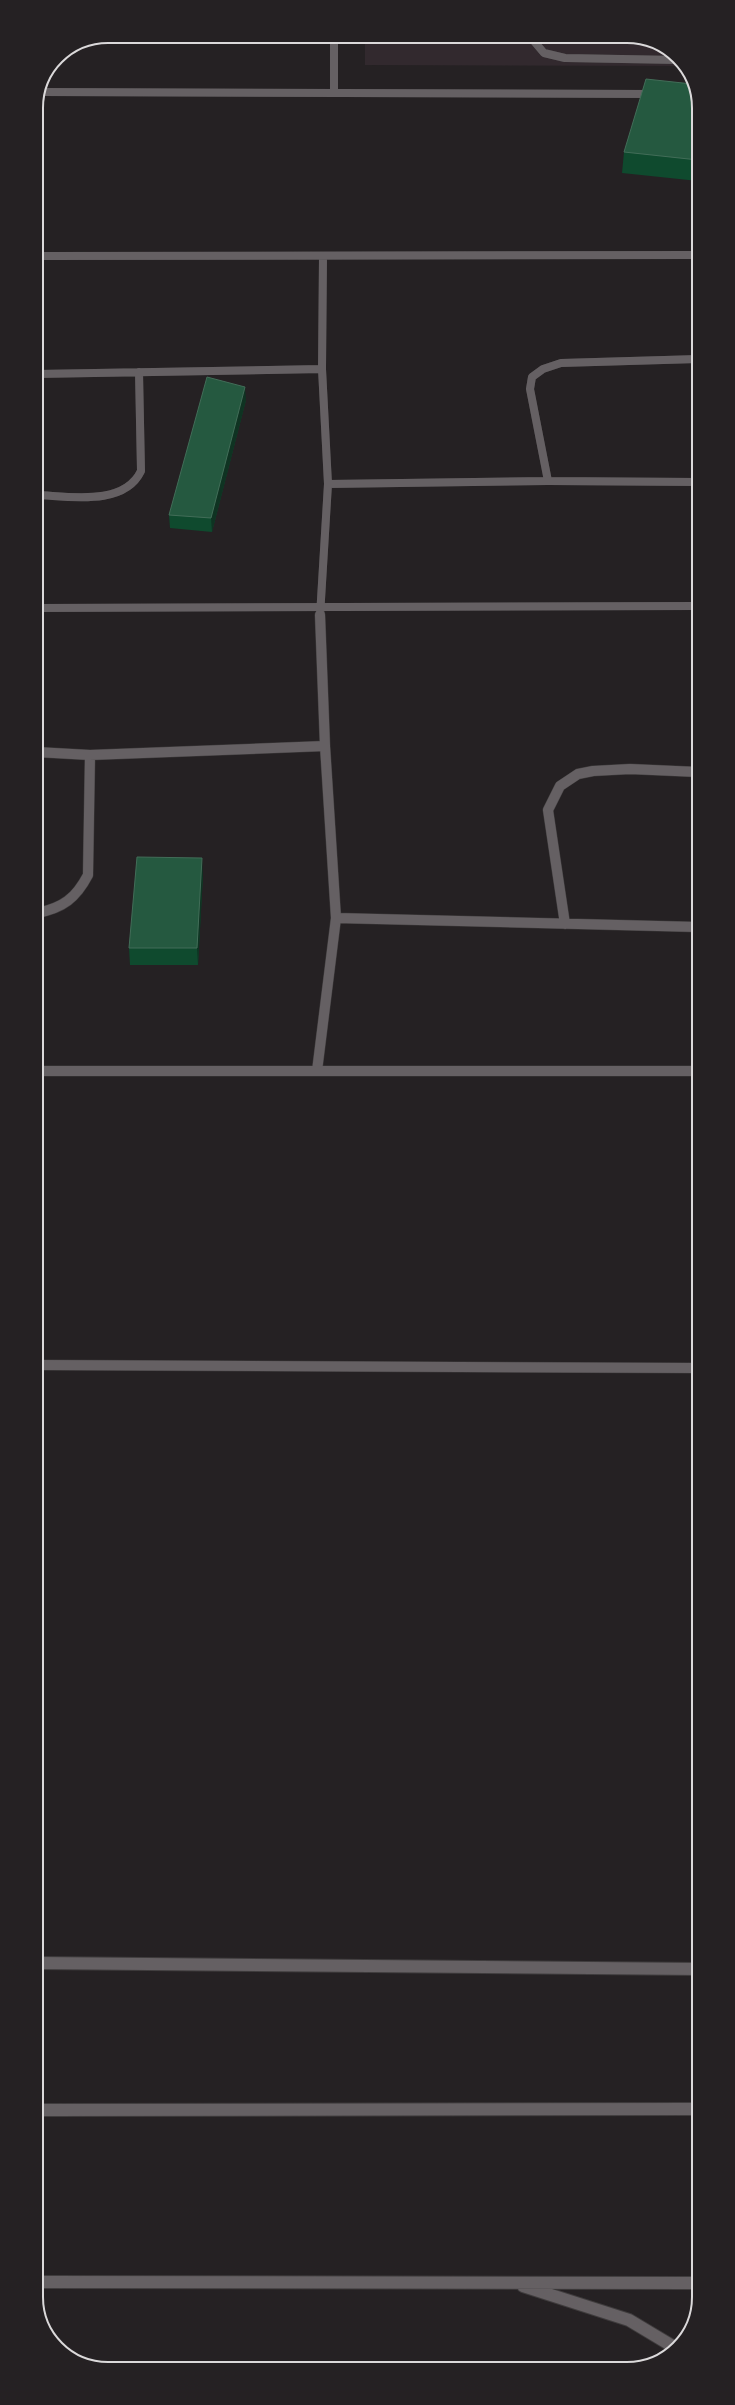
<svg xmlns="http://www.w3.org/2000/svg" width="735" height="2405" viewBox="0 0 735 2405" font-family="'Roboto Condensed',sans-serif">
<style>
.built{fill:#32292e}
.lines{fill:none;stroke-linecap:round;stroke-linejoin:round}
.service-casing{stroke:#3f3c3d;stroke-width:8}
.minor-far2-casing{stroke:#3f3c3d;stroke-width:8}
.minor-far1-casing{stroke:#3f3c3d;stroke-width:11}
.minor-casing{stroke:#3f3c3d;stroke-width:14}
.tertiary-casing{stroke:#3f3c3d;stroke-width:14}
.service{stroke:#656063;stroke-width:8}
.minor-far2{stroke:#656063;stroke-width:8}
.minor-far1{stroke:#656063;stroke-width:10}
.minor{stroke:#656063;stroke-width:12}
.tertiary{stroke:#656063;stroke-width:12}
.wall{fill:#0f4a2e}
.shaded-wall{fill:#0f3322}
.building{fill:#255940;stroke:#426d58}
.rim{fill:none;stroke:#dbd9da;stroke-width:2}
</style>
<rect width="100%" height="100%" fill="#252123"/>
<path class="built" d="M 365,36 L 632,36 L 675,54 L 682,66 L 365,65 Z"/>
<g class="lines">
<defs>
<path id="service" d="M 533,36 L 533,40 L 544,53 L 565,58 L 678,60"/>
<path id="minor-far2" d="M 334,36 L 334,92
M 39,92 L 653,94
M 36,256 L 698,255
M 36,374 L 322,369
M 548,481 L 530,389 L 532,377 L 543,369 L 561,363 L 698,359
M 328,484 L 548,481 L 698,482
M 36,495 C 68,496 124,507 141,471 L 139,372
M 36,608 L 698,606
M 320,616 L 328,484 L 322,369 L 323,256"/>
<path id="minor-far1" d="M 36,752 L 90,755 L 325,746
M 37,913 C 63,908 76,898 88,875 L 90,755
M 336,918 L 698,927
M 565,924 L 548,810 L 560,786 L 578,774 L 593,771 L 630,769 L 698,772
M 37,1071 L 698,1071
M 317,1071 L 336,918 L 325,746 L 320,615
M 37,1365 L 698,1368"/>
<path id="minor" d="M 37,1963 L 699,1969"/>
<path id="tertiary" d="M 37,2110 L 699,2109
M 37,2282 L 699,2283
M 523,2286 L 629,2320 L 674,2347"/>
</defs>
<use href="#service" class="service-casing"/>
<use href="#minor-far2" class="minor-far2-casing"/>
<use href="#minor-far1" class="minor-far1-casing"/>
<use href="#minor" class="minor-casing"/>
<use href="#tertiary" class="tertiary-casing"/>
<use href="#service" class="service"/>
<use href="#minor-far2" class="minor-far2"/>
<use href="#minor-far1" class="minor-far1"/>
<use href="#minor" class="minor"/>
<use href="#tertiary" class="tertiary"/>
</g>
<path class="wall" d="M 698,94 L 698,181 L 622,173 L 624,152 Z
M 246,400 L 212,532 L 170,528 L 169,515 Z
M 203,875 L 198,965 L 130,965 L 129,948 Z"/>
<path class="shaded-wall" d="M 245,387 L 246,400 L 212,532 L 211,518 Z
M 202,858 L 203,875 L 198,965 L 197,948 Z"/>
<path class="building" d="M 646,79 L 692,84 L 698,94 L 698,160 L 624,152 Z
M 207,377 L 245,387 L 211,518 L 169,515 Z
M 137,857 L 202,858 L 197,948 L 129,948 Z"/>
<path d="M0 0H735V2405H0ZM108 43H627A65 65 0 0 1 692 108V2297A65 65 0 0 1 627 2362H108A65 65 0 0 1 43 2297V108A65 65 0 0 1 108 43Z" fill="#252123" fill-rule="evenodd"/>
<path class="rim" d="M108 43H627A65 65 0 0 1 692 108V2297A65 65 0 0 1 627 2362H108A65 65 0 0 1 43 2297V108A65 65 0 0 1 108 43Z"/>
</svg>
